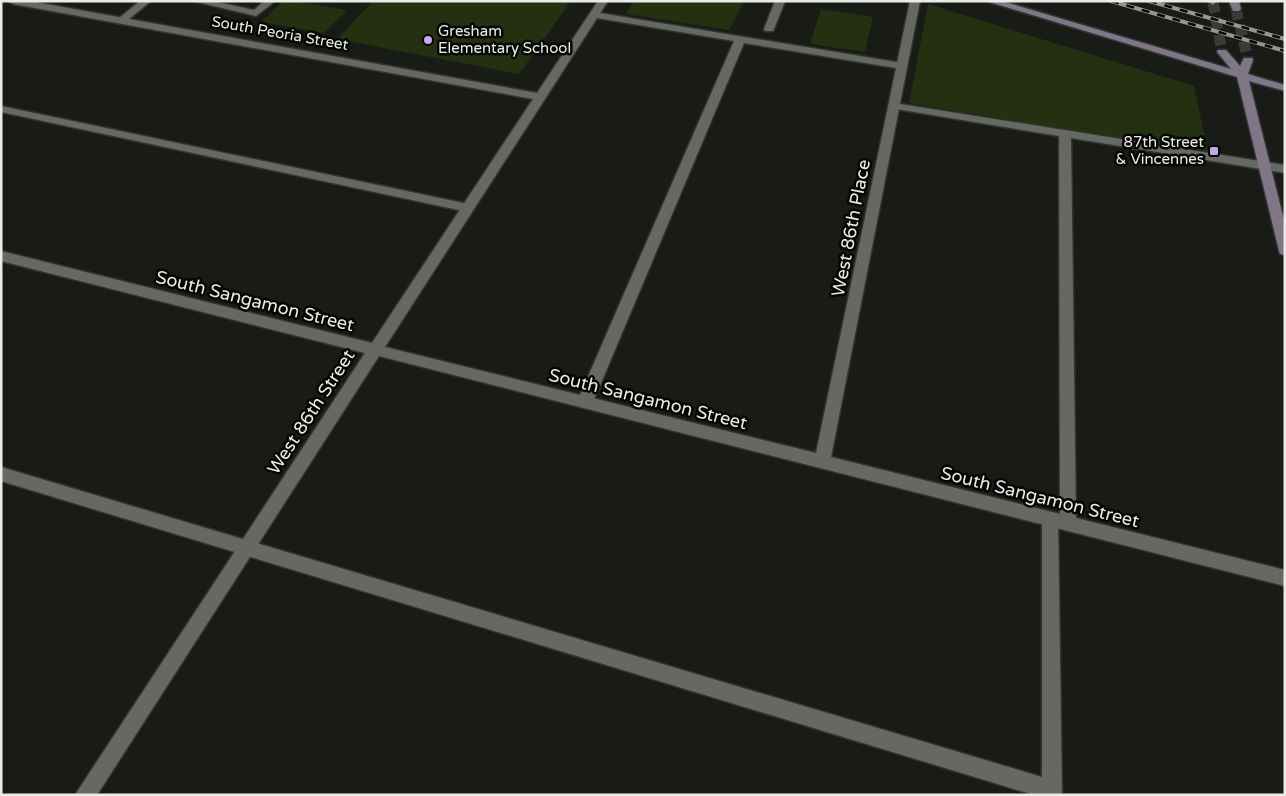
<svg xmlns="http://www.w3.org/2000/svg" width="1286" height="796" viewBox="0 0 1286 796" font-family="'Varela Round',sans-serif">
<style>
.green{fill:#24300f}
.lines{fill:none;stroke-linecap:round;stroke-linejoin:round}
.secondary-tunnel{stroke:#383b36;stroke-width:11;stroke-dasharray:11 5.5;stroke-linecap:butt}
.lane-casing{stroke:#333431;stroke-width:3}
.street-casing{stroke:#333431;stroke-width:3}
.secondary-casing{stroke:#333431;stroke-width:3}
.lane{fill:#666962;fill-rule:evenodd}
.street{fill:#666962;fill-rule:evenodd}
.secondary{fill:#7f7688;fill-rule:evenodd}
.rail-casing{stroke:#959792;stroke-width:4}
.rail{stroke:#050604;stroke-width:2.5;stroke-dasharray:8;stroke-linecap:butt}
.poi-dot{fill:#c7a6f0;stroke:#050604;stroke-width:2}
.labels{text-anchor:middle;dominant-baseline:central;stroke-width:5;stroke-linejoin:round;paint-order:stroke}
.far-poi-label{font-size:15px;fill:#ebece8;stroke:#050604;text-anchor:start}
.far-street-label{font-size:15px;fill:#ebece8;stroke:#050604}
.street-label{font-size:18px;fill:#ebece8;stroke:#050604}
</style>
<rect width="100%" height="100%" fill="#191c16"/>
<path class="green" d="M 283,1 L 292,1 L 347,10 L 324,33 L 261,22 Z
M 373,1 L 571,1 L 519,74 L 337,39 Z
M 634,1 L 744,1 L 729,30 L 626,14 Z
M 928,4 L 1194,86 L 1208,153 L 909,103 Z
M 821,9 L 873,17 L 865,52 L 810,44 Z"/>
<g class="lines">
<path class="secondary-tunnel" d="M 1213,2 L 1222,52
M 1236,9 L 1248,60"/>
<defs>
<path id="lane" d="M 140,1 L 151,1 L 124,23 L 118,23 L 118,19 Z
M 193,1 L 213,1 L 254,10 L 264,1 L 275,1 L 256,16 Z
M 775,1 L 785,1 L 774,29 L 773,31 L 765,31 L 764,29 Z
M 594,12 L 902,63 L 907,66 L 902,69 L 744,43 L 593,402 L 590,406 L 585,408 L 580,406 L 577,402 L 734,41 L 591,17 L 591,13 Z
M 894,103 L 1285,165 L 1285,173 L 1071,138 L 1076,523 L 1074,528 L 1068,531 L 1062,528 L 1060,523 L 1059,136 L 890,108 L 888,106 Z
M 1,106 L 468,204 L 474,208 L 468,212 L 1,112 Z
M 1,467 L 1042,777 L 1042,519 L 1044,514 L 1050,512 L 1056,514 L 1058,519 L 1062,795 L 1034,795 L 1,481 Z"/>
<path id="street" d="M 8,1 L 30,1 L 537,93 L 598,1 L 608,1 L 385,347 L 816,453 L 910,1 L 920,1 L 831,457 L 1285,570 L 1285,586 L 379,356 L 97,795 L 75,795 L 365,353 L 1,261 L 1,251 L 372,343 L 533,99 L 13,4 Z"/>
<path id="secondary" d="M 986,1 L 1002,1 L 1231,69 L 1217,52 L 1218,50 L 1226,50 L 1240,66 L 1244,58 L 1252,58 L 1253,60 L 1248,74 L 1285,85 L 1285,91 L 1249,81 L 1285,224 L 1285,255 L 1280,254 L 1279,251 L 1237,77 Z
M 1218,1 L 1213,5 L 1208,2 L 1208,1 Z
M 1229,1 L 1239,1 L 1241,9 L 1239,11 L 1233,11 Z"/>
</defs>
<use href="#lane" class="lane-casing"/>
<use href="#street" class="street-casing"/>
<use href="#secondary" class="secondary-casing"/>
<use href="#lane" class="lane"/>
<use href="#street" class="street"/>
<use href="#secondary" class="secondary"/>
<defs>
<path id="rail" d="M 1111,1 L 1285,51
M 1149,1 L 1285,39"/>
</defs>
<use href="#rail" class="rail-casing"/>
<use href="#rail" class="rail"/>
</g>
<g class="poi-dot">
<circle cx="428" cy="40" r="5"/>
<rect x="1209" y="146" width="10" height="10" rx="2.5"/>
</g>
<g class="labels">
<g class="far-poi-label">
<text x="438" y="31">Gresham<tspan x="438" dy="17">Elementary School</tspan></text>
<text x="1204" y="142" text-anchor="end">87th Street<tspan x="1204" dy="17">&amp; Vincennes</tspan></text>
</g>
<g class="far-street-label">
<text transform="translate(280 33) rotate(10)">South Peoria Street</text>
</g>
<g class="street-label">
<text transform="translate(851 228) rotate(-79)">West 86th Place</text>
<text transform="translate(255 301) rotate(14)">South Sangamon Street</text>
<text transform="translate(648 399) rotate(14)">South Sangamon Street</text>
<text transform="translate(311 412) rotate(-57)">West 86th Street</text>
<text transform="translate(1040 497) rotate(14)">South Sangamon Street</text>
</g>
</g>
<rect width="1286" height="796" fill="none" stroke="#ebece8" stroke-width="5"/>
</svg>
